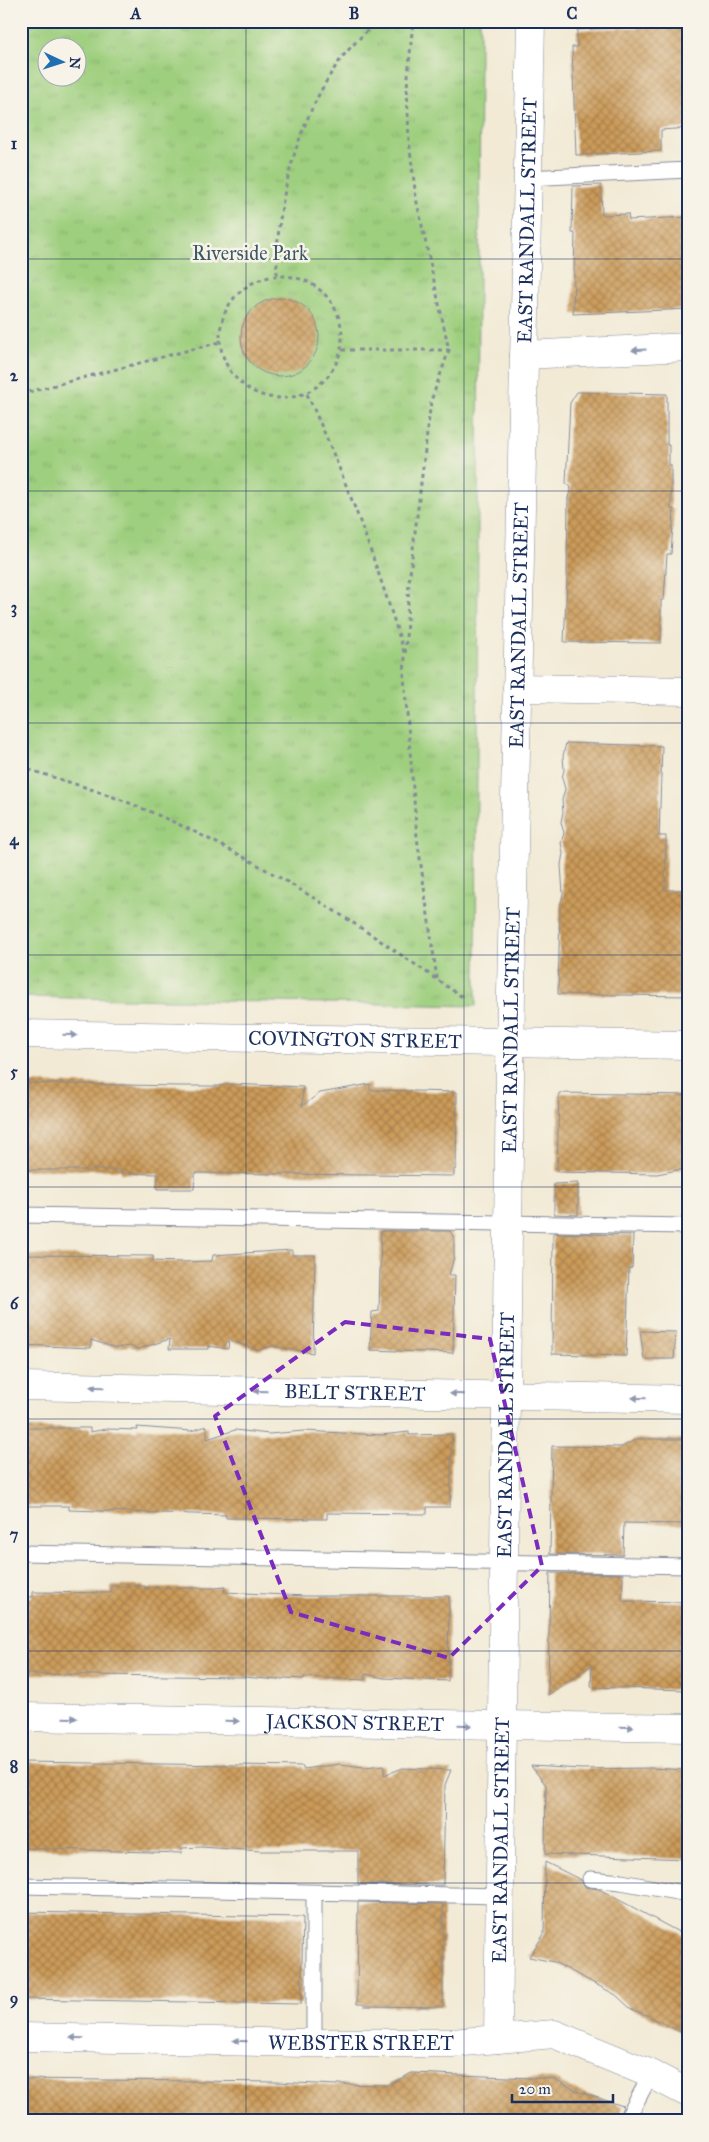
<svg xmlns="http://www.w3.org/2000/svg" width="709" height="2142" viewBox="0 0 709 2142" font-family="'IM FELL Great Primer',serif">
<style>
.park{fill:url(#park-tufts);stroke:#5c7f6e;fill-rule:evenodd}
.building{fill:url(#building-cross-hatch)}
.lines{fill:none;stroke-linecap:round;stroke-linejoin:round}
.lane-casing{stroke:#868c9a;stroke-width:17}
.street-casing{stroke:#868c9a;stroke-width:29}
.path{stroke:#868c9a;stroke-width:3;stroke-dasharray:4 4;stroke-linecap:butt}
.lane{stroke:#fff;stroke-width:15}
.street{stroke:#fff;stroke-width:28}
.oneway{fill:#8d97ae}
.marked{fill:none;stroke:#7b2cbf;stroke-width:4;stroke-dasharray:10 6;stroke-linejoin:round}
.grid{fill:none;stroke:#1b2f5e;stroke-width:1;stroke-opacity:0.55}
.labels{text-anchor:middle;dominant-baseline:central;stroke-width:5;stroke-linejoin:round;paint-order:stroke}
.street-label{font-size:20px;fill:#1b2f5e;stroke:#f7f3e8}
.park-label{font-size:20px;fill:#3c5766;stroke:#f7f3e8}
.neatline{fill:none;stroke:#1b2f5e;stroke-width:2}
.grid-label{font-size:16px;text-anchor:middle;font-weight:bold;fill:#1b2f5e}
</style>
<defs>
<pattern id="park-tufts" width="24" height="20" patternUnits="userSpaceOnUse" patternTransform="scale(1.25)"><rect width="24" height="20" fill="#9ecf7e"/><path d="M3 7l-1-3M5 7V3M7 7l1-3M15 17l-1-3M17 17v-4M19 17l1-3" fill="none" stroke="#88b26f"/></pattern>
<pattern id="building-cross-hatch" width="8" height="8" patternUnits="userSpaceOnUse" patternTransform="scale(1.25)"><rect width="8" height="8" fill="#cc9b59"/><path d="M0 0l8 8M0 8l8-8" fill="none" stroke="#a57f4d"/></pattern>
</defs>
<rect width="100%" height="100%" fill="#f7f3e8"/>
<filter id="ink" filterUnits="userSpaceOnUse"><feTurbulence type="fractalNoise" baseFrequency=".02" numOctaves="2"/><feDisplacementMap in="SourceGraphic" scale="10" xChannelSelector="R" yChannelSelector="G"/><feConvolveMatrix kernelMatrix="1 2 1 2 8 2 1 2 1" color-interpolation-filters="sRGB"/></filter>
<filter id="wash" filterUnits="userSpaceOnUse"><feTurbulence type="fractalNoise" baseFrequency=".0096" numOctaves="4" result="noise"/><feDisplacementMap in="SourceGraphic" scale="20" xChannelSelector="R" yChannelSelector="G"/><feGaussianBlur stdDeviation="1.12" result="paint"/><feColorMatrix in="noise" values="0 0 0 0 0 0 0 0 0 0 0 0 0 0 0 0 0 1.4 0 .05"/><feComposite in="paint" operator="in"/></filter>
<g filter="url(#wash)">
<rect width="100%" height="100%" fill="#f2ead5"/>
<path class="park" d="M 21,21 L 480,21 L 476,1006 L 21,997 ZM 48,48 L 78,48 L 78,78 L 48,78 Z"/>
<g id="blocks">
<path class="building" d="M 658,26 L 658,28 L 688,27 L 688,128 L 661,130 L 661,151 L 576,155 L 572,47 L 577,47 L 577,30 Z
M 601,185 L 602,215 L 628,214 L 629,220 L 688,217 L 688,309 L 573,314 L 575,233 L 572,233 L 573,186 Z
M241 337a39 39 0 1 1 78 0a39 39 0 1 1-78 0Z
M 577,392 L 667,394 L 667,445 L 669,445 L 669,465 L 671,465 L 671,509 L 674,509 L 671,554 L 667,554 L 664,600 L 661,600 L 661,643 L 564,642 L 567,580 L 568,498 L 571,487 L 566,483 L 570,403 Z
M 566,743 L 662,746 L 659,836 L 666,836 L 665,890 L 688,890 L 688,996 L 558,994 L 560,907 L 563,894 L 561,865 L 563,853 L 561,843 L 564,833 L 561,822 L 563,812 L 562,800 L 565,789 L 562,778 L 564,770 L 563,756 Z
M 21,1083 L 178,1086 L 219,1086 L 229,1084 L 303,1087 L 302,1106 L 320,1093 L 370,1084 L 370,1090 L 457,1092 L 456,1169 L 454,1169 L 454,1176 L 195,1173 L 194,1189 L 157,1189 L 158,1174 L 121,1173 L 121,1170 L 21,1170 Z
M 559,1093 L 688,1095 L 688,1168 L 657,1174 L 559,1172 L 557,1171 Z
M 578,1183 L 578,1215 L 554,1214 L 554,1184 Z
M 381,1231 L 450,1231 L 454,1238 L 454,1257 L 449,1275 L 455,1275 L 453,1353 L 370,1350 L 372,1312 L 379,1311 Z
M 553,1233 L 633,1235 L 632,1268 L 629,1268 L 626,1356 L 552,1354 Z
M 292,1250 L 292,1255 L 315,1255 L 313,1353 L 272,1346 L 258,1350 L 229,1340 L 228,1349 L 209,1346 L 209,1349 L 169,1349 L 170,1339 L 138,1349 L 129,1346 L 116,1348 L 91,1340 L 91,1348 L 21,1345 L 21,1255 L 153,1256 L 153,1261 L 181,1262 L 212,1261 L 213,1255 Z
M 640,1331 L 676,1332 L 674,1359 L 644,1359 Z
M 207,1426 L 207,1439 L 235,1430 L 269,1434 L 304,1431 L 382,1435 L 409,1432 L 409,1435 L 452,1434 L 450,1507 L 427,1507 L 427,1514 L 327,1513 L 327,1519 L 226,1518 L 226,1515 L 69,1510 L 69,1506 L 21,1506 L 21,1428 L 90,1428 L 90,1432 L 107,1429 L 138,1430 L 137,1427 L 191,1431 Z
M 636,1439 L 688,1439 L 688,1524 L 624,1523 L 623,1555 L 550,1554 L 552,1446 L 622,1447 Z
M 550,1573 L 623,1574 L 622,1601 L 688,1602 L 686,1690 L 591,1687 L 592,1665 L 548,1695 Z
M 111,1586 L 145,1586 L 145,1588 L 215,1588 L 225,1587 L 224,1592 L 306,1596 L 449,1596 L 448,1681 L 384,1678 L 365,1674 L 365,1680 L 304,1677 L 304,1679 L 285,1678 L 279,1680 L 244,1677 L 21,1674 L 21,1597 L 33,1597 L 33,1592 L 111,1593 Z
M 21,1762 L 303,1766 L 303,1769 L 340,1764 L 364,1767 L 384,1765 L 384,1775 L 403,1768 L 451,1770 L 445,1785 L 443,1885 L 358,1884 L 358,1851 L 261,1851 L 201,1847 L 182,1848 L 181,1853 L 21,1848 Z
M 531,1766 L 582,1769 L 651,1768 L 688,1770 L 688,1859 L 545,1854 L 546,1785 Z
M 545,1862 L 581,1880 L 585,1887 L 599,1889 L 686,1936 L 683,1944 L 688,1946 L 688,2036 L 647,2015 L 631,2009 L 616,1995 L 554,1962 L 529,1957 L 544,1934 Z
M 358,1902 L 443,1904 L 443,2007 L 364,2006 L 363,2004 L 357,2004 Z
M 21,1912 L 303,1917 L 301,2004 L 21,1999 Z
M 412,2073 L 555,2079 L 577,2091 L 623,2106 L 617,2121 L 21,2121 L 21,2079 L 276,2082 L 337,2085 L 337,2084 L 388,2085 Z
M 641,2112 L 651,2116 L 650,2121 L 637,2121 Z"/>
</g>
</g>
<g filter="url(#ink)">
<use href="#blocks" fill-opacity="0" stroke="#868c9a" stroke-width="1"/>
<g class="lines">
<defs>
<path id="lane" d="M 527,178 L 688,170
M 21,1215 L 688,1226
M 21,1553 L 688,1566
M 590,1879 L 621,1882 L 688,1894
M 21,1886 L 500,1896
M 314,1893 L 314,2043
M 626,2121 L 651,2074"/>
<g id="street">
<path d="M 524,355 L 688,347"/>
<path d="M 517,688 L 688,691"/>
<path id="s1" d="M 21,1034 L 688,1045"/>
<path id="s2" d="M 21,1386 L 688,1399"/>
<path id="s3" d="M 21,1717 L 688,1728"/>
<path id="s4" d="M 21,2037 L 304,2043 L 452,2043 L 554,2034 L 651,2074 L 688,2093"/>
<path id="s5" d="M 498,2039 L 511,993 L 531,21"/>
</g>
</defs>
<use href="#lane" class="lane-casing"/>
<use href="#street" class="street-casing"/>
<path class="path" d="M 277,275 C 275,204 297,122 338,63 C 348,48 364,35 376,21
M220 337a61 61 0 1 1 122 0a61 61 0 1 1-122 0Z
M 342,350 L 449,350 L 416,198 L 409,141 L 407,87 L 413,21
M 21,394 L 220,342
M 307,394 C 346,478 377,564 404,652
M 21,767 C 61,780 101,791 139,807 C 256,855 362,927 465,999
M 437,979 L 417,837 L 404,676 L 409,582 L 431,401 L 449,350"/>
<use href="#lane" class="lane"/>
<use href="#street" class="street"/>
</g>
<defs><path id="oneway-solid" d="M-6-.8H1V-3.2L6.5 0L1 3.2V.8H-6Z" transform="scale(1.25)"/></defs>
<g class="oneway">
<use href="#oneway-solid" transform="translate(639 350) rotate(177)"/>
<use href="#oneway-solid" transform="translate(70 1035) rotate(1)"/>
<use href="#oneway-solid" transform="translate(97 1387) rotate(-179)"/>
<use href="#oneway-solid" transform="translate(260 1391) rotate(-179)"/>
<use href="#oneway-solid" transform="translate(457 1394) rotate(-179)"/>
<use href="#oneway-solid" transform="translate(639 1398) rotate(-179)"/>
<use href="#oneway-solid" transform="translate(70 1718) rotate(1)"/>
<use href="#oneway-solid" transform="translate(232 1721) rotate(1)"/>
<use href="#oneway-solid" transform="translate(465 1725) rotate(1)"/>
<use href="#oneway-solid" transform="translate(627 1727) rotate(1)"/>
<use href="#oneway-solid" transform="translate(77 2038) rotate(-179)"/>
<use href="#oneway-solid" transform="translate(240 2041) rotate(-179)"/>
</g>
</g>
<path class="marked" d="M 345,1322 L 490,1339 L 542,1566 L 449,1658 L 291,1612 L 215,1416 Z"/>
<path class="grid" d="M 246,21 L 246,2121M 464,21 L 464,2121M 21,259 L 688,259M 21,491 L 688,491M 21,723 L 688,723M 21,955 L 688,955M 21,1187 L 688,1187M 21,1419 L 688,1419M 21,1651 L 688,1651M 21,1883 L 688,1883"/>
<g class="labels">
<g class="street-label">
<text stroke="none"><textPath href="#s5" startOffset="1819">EAST RANDALL STREET</textPath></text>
<text stroke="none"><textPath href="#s5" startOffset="1414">EAST RANDALL STREET</textPath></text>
<text stroke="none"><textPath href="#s5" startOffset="1009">EAST RANDALL STREET</textPath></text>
<text stroke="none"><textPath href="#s1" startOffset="334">COVINGTON STREET</textPath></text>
<text stroke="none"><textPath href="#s2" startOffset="334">BELT STREET</textPath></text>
<text stroke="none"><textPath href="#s5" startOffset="604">EAST RANDALL STREET</textPath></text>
<text stroke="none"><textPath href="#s3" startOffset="334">JACKSON STREET</textPath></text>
<text stroke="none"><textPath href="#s5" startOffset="199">EAST RANDALL STREET</textPath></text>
<text stroke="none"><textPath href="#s4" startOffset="340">WEBSTER STREET</textPath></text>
</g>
<g class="park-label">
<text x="250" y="253">Riverside Park</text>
</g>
</g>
<rect width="709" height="2142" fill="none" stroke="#f7f3e8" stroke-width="55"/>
<g transform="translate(62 62) rotate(94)"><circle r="24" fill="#f7f3e8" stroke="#9fa5b1"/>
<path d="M0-4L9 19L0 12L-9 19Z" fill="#1f6fb2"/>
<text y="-8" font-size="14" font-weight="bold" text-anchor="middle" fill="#1b2f5e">N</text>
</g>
<path d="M512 2094v8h101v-8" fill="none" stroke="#1b2f5e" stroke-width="2.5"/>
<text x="519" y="2094" font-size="15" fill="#1b2f5e" stroke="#f7f3e8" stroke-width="4" paint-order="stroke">20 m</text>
<rect x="28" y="28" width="654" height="2086" class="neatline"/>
<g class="grid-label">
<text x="136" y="19">A</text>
<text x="354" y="19">B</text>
<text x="572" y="19">C</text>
<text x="14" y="149">1</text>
<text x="14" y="381">2</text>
<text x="14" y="613">3</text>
<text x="14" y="845">4</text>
<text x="14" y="1077">5</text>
<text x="14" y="1309">6</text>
<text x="14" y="1540">7</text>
<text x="14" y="1772">8</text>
<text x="14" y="2004">9</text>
</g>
</svg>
